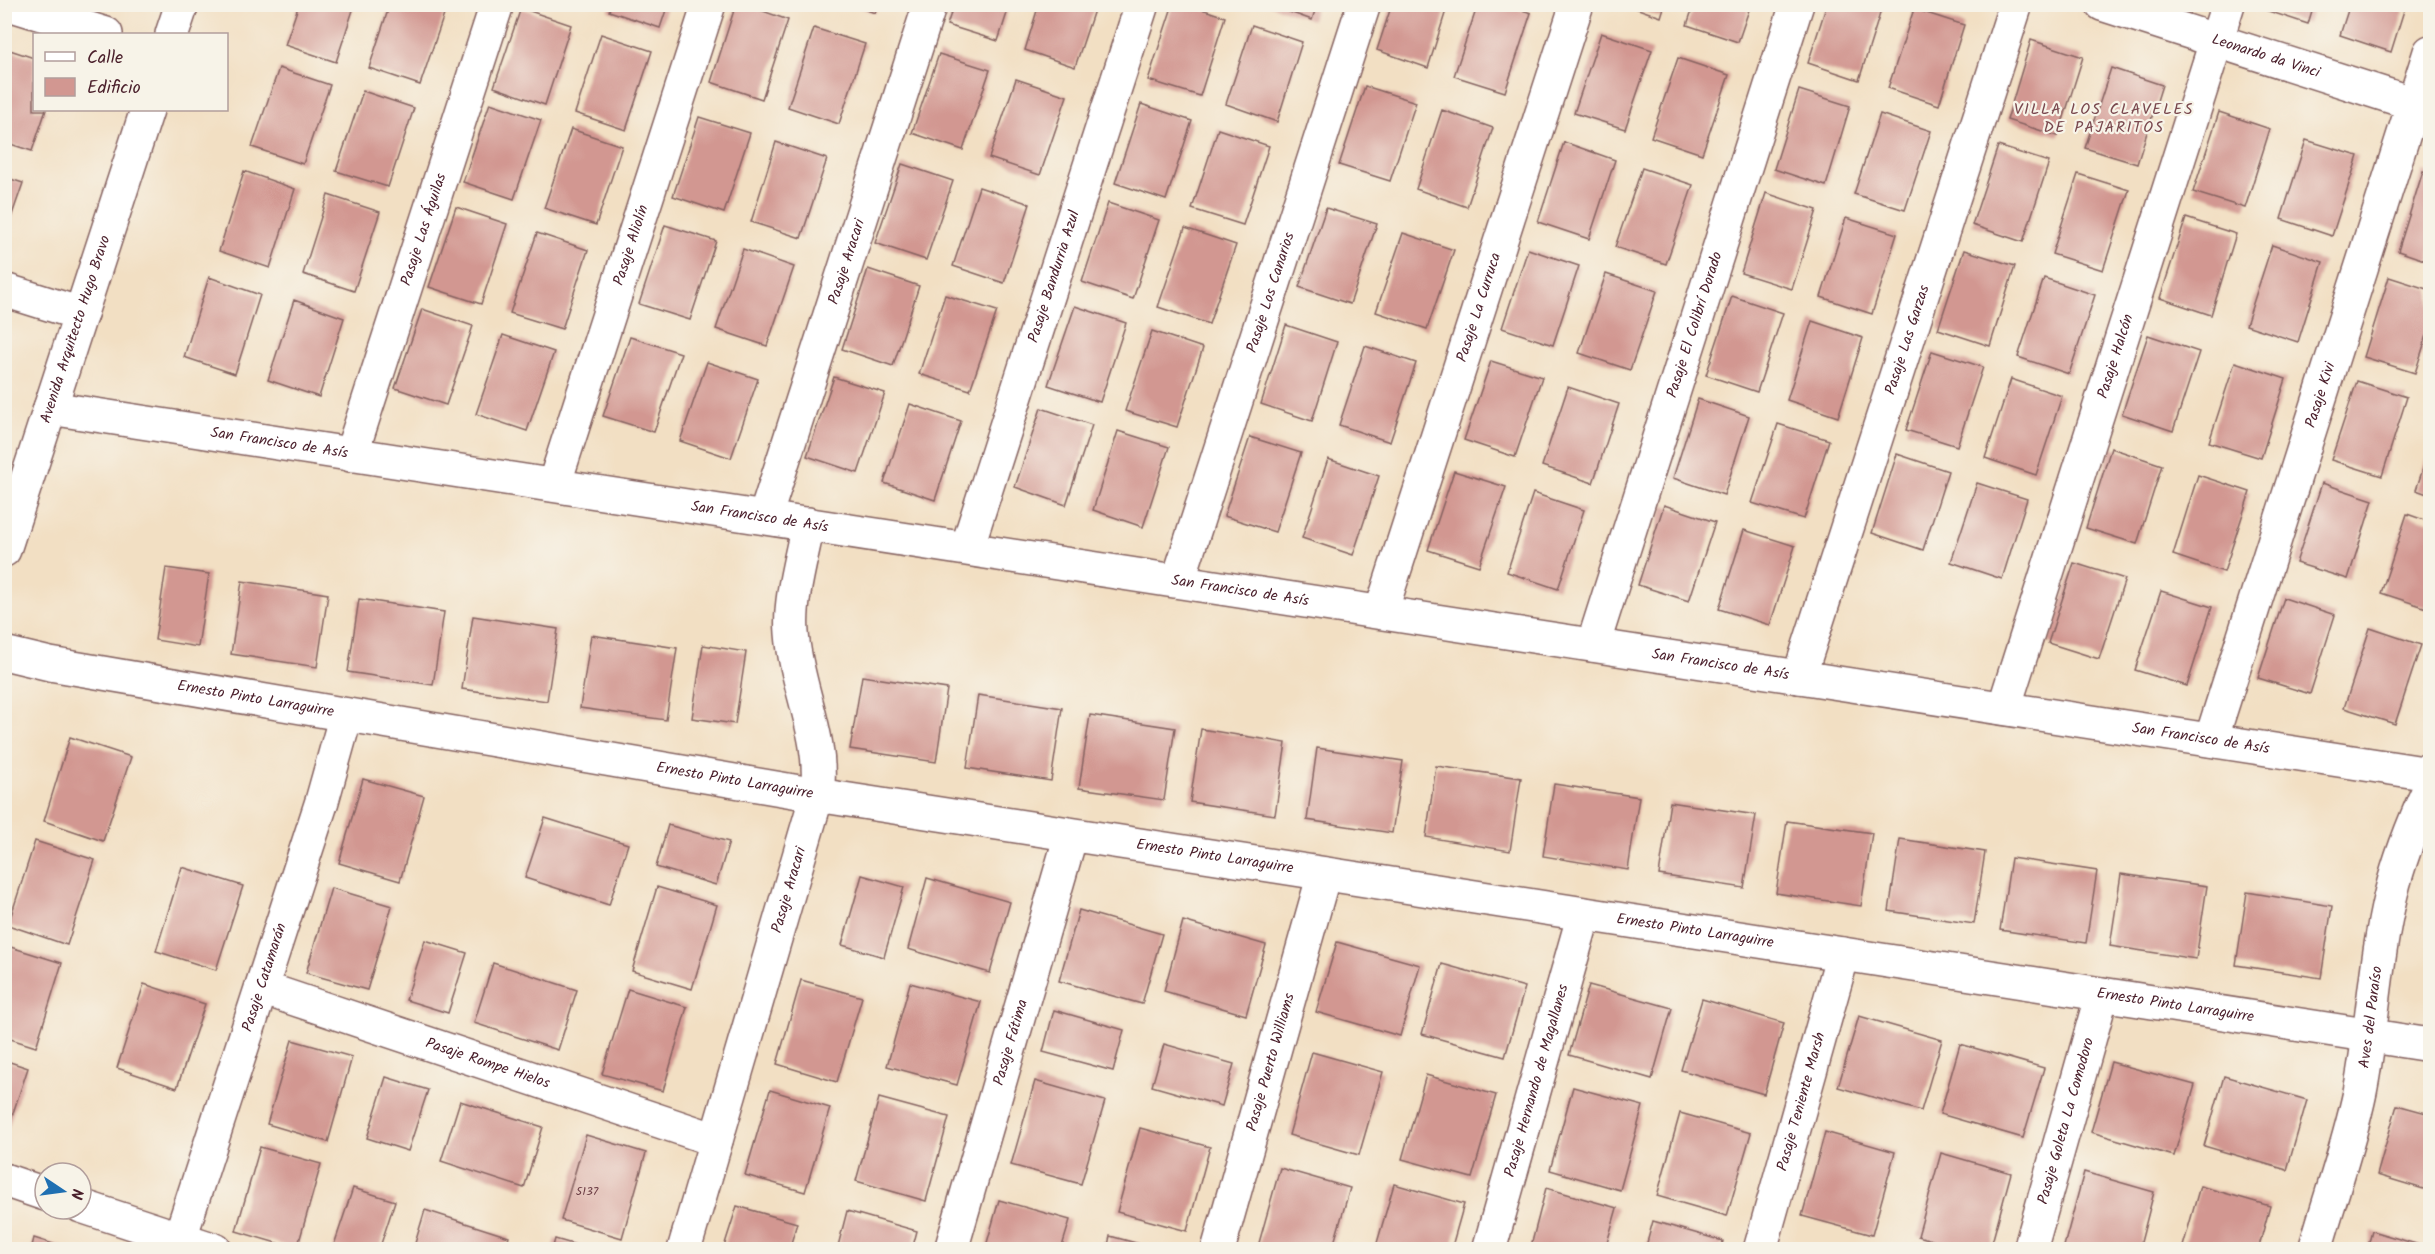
<svg xmlns="http://www.w3.org/2000/svg" width="2435" height="1254" viewBox="0 0 2435 1254" font-family="Kalam,sans-serif">
<style>
.building{fill:#d29791}
.lines{fill:none;stroke-linecap:round;stroke-linejoin:round}
.minor-casing{stroke:#856260;stroke-width:36}
.tertiary-casing{stroke:#856260;stroke-width:36}
.minor{stroke:#fff;stroke-width:33}
.tertiary{stroke:#fff;stroke-width:33}
.labels{text-anchor:middle;dominant-baseline:central;stroke-width:4.5;stroke-linejoin:round;paint-order:stroke}
.number-label{font-size:12px;fill:#6c3d44}
.street-label{font-size:15px;fill:#4a1f2b;stroke:#f7f3e8}
.neighbourhood-label{font-size:16px;letter-spacing:1.5px;fill:#7a494f;stroke:#f7f3e8}
</style>
<rect width="100%" height="100%" fill="#f7f3e8"/>
<filter id="ink" filterUnits="userSpaceOnUse"><feTurbulence type="fractalNoise" baseFrequency=".0167" numOctaves="2"/><feDisplacementMap in="SourceGraphic" scale="12" xChannelSelector="R" yChannelSelector="G"/><feConvolveMatrix kernelMatrix="1 2 1 2 8 2 1 2 1" color-interpolation-filters="sRGB"/></filter>
<filter id="wash" filterUnits="userSpaceOnUse"><feTurbulence type="fractalNoise" baseFrequency=".008" numOctaves="4" result="noise"/><feDisplacementMap in="SourceGraphic" scale="24" xChannelSelector="R" yChannelSelector="G"/><feGaussianBlur stdDeviation="1.35" result="paint"/><feColorMatrix in="noise" values="0 0 0 0 0 0 0 0 0 0 0 0 0 0 0 0 0 1.4 0 .05"/><feComposite in="paint" operator="in"/></filter>
<g filter="url(#wash)">
<rect width="100%" height="100%" fill="#f2dfc3"/>
<g id="blocks">
<path class="building" d="M 299,4 L 355,4 L 336,62 L 285,45 Z
M 390,4 L 447,6 L 420,85 L 369,68 Z
M 611,4 L 668,4 L 660,28 L 609,11 Z
M 736,4 L 743,4 L 788,20 L 762,99 L 711,82 Z
M 850,4 L 878,4 L 875,13 Z
M 954,4 L 1010,4 L 998,41 L 947,25 Z
M 1039,4 L 1096,4 L 1075,67 L 1025,50 Z
M 1173,4 L 1187,4 L 1225,17 L 1200,96 L 1148,80 Z
M 1267,4 L 1317,4 L 1312,20 Z
M 1392,4 L 1448,4 L 1428,68 L 1377,50 Z
M 1478,4 L 1504,4 L 1531,13 L 1505,92 L 1454,76 Z
M 1624,4 L 1665,4 L 1661,17 Z
M 1694,4 L 1751,4 L 1738,42 L 1687,25 Z
M 1827,4 L 1883,4 L 1859,80 L 1808,63 Z
M 2257,4 L 2314,4 L 2308,24 L 2256,7 Z
M 2350,4 L 2406,4 L 2391,52 L 2340,35 Z
M 521,8 L 571,25 L 545,105 L 494,87 Z
M 1914,9 L 1964,25 L 1939,105 L 1888,88 Z
M 1252,25 L 1302,42 L 1277,122 L 1226,104 Z
M 814,28 L 865,44 L 839,124 L 788,107 Z
M 1601,33 L 1652,50 L 1625,129 L 1574,113 Z
M 601,34 L 652,51 L 626,130 L 575,113 Z
M 2031,40 L 2083,57 L 2058,136 L 2007,120 Z
M 4,48 L 34,58 L 34,110 L 46,110 L 32,151 L 4,142 Z
M 939,54 L 990,70 L 963,150 L 912,133 Z
M 1678,58 L 1729,75 L 1702,154 L 1651,137 Z
M 279,68 L 330,85 L 303,164 L 252,147 Z
M 2111,68 L 2162,85 L 2137,164 L 2085,148 Z
M 1016,79 L 1067,96 L 1040,175 L 989,158 Z
M 1365,86 L 1416,102 L 1390,181 L 1339,165 Z
M 1799,90 L 1850,106 L 1826,186 L 1774,169 Z
M 363,91 L 414,108 L 388,187 L 336,171 Z
M 490,103 L 541,120 L 514,199 L 463,182 Z
M 1141,104 L 1192,121 L 1166,200 L 1115,183 Z
M 1442,110 L 1493,128 L 1467,207 L 1416,189 Z
M 2219,112 L 2270,129 L 2245,208 L 2193,192 Z
M 1880,114 L 1931,131 L 1905,210 L 1854,194 Z
M 699,117 L 750,133 L 724,213 L 673,196 Z
M 571,129 L 622,146 L 596,225 L 544,208 Z
M 1218,129 L 1269,146 L 1243,225 L 1192,209 Z
M 2306,140 L 2358,156 L 2332,236 L 2281,219 Z
M 776,142 L 827,159 L 801,238 L 751,222 Z
M 1564,142 L 1615,160 L 1589,239 L 1538,222 Z
M 1998,146 L 2049,162 L 2023,242 L 1972,225 Z
M 902,164 L 953,181 L 926,260 L 875,243 Z
M 1642,168 L 1693,185 L 1666,264 L 1615,247 Z
M 244,171 L 295,189 L 270,268 L 219,251 Z
M 2423,171 L 2430,173 L 2430,262 L 2398,251 Z
M 2078,174 L 2129,190 L 2103,270 L 2052,254 Z
M 4,177 L 23,183 L 5,235 L 4,235 Z
M 979,187 L 1030,204 L 1004,283 L 953,266 Z
M 1766,193 L 1817,210 L 1792,289 L 1741,273 Z
M 328,195 L 380,212 L 354,291 L 303,274 Z
M 1108,203 L 1159,220 L 1133,299 L 1082,282 Z
M 456,207 L 507,224 L 481,304 L 429,287 Z
M 1326,208 L 1377,224 L 1350,304 L 1299,287 Z
M 1846,218 L 1897,234 L 1872,314 L 1821,297 Z
M 2186,218 L 2236,234 L 2211,315 L 2160,298 Z
M 665,225 L 716,241 L 690,320 L 639,304 Z
M 1185,228 L 1236,245 L 1209,324 L 1158,307 Z
M 537,233 L 588,250 L 562,329 L 510,313 Z
M 1403,233 L 1454,250 L 1427,329 L 1376,312 Z
M 2272,245 L 2323,262 L 2298,342 L 2246,325 Z
M 743,249 L 794,267 L 767,346 L 716,329 Z
M 1528,249 L 1579,266 L 1553,345 L 1502,328 Z
M 1964,250 L 2015,266 L 1990,346 L 1938,329 Z
M 868,269 L 919,286 L 893,366 L 842,349 Z
M 1606,274 L 1657,291 L 1630,370 L 1579,353 Z
M 209,277 L 260,295 L 235,374 L 184,357 Z
M 2389,277 L 2430,290 L 2430,326 L 2415,373 L 2364,357 Z
M 2044,278 L 2095,295 L 2069,374 L 2018,357 Z
M 945,295 L 997,311 L 970,390 L 919,374 Z
M 1732,296 L 1783,313 L 1757,392 L 1706,375 Z
M 294,300 L 344,318 L 319,397 L 268,380 Z
M 1075,306 L 1126,323 L 1100,402 L 1048,385 Z
M 422,309 L 473,326 L 446,405 L 395,388 Z
M 1812,321 L 1863,338 L 1838,417 L 1787,400 Z
M 1286,325 L 1337,342 L 1312,421 L 1261,404 Z
M 1152,331 L 1203,348 L 1177,427 L 1125,411 Z
M 503,335 L 554,352 L 527,431 L 476,414 Z
M 2148,335 L 2199,352 L 2173,431 L 2122,414 Z
M 630,337 L 681,353 L 654,432 L 603,416 Z
M 1365,346 L 1416,363 L 1390,442 L 1339,425 Z
M 1932,351 L 1983,367 L 1957,446 L 1906,430 Z
M 1491,361 L 1542,377 L 1515,457 L 1464,440 Z
M 707,362 L 758,379 L 731,458 L 680,441 Z
M 2235,362 L 2286,379 L 2261,458 L 2209,442 Z
M 834,377 L 885,393 L 858,473 L 807,456 Z
M 2011,379 L 2062,396 L 2036,475 L 1985,458 Z
M 2357,381 L 2407,397 L 2382,476 L 2331,460 Z
M 1568,387 L 1619,404 L 1593,483 L 1542,466 Z
M 1698,399 L 1749,416 L 1724,495 L 1673,478 Z
M 910,404 L 961,421 L 935,500 L 884,483 Z
M 1041,408 L 1092,425 L 1066,505 L 1015,487 Z
M 1778,424 L 1829,440 L 1804,519 L 1752,503 Z
M 1118,431 L 1169,447 L 1143,527 L 1093,510 Z
M 1250,437 L 1301,453 L 1275,532 L 1224,516 Z
M 2430,447 L 2430,495 L 2416,490 Z
M 2111,448 L 2162,465 L 2137,544 L 2086,528 Z
M 1897,454 L 1948,471 L 1923,550 L 1872,533 Z
M 1328,459 L 1379,476 L 1353,555 L 1302,538 Z
M 1454,471 L 1506,487 L 1479,566 L 1428,550 Z
M 2198,475 L 2250,492 L 2224,572 L 2173,555 Z
M 1977,483 L 2027,499 L 2002,579 L 1951,562 Z
M 2322,483 L 2373,500 L 2348,579 L 2296,563 Z
M 1533,493 L 1584,510 L 1558,589 L 1507,572 Z
M 1664,505 L 1715,522 L 1689,601 L 1638,585 Z
M 2407,514 L 2430,522 L 2430,609 L 2381,593 Z
M 1744,530 L 1795,546 L 1770,625 L 1719,609 Z
M 2074,563 L 2125,579 L 2099,659 L 2048,643 Z
M 166,568 L 209,574 L 198,647 L 155,640 Z
M 242,581 L 328,594 L 317,667 L 231,654 Z
M 2161,591 L 2212,607 L 2187,686 L 2135,670 Z
M 2284,598 L 2335,615 L 2310,694 L 2258,678 Z
M 359,599 L 444,612 L 433,685 L 348,672 Z
M 473,616 L 558,629 L 547,701 L 462,689 Z
M 2370,628 L 2421,645 L 2395,724 L 2344,708 Z
M 591,635 L 677,648 L 666,720 L 580,708 Z
M 703,645 L 746,652 L 735,724 L 692,718 Z
M 862,676 L 947,689 L 936,762 L 850,749 Z
M 978,695 L 1062,708 L 1051,781 L 967,768 Z
M 1090,715 L 1175,728 L 1164,800 L 1079,788 Z
M 1201,729 L 1286,743 L 1275,815 L 1190,802 Z
M 70,737 L 131,757 L 103,841 L 44,821 Z
M 1317,748 L 1403,761 L 1392,833 L 1307,820 Z
M 1436,766 L 1521,778 L 1510,851 L 1426,837 Z
M 363,779 L 424,796 L 400,881 L 339,863 Z
M 1554,784 L 1639,797 L 1628,870 L 1543,856 Z
M 1670,802 L 1756,815 L 1744,888 L 1659,875 Z
M 545,818 L 628,844 L 609,905 L 525,878 Z
M 1787,821 L 1872,833 L 1861,906 L 1776,893 Z
M 668,825 L 729,842 L 716,885 L 656,867 Z
M 1900,839 L 1985,852 L 1974,924 L 1889,911 Z
M 35,841 L 95,860 L 67,945 L 8,925 Z
M 2011,858 L 2097,871 L 2086,943 L 2000,930 Z
M 182,867 L 243,886 L 216,970 L 156,951 Z
M 2121,874 L 2207,886 L 2196,959 L 2110,946 Z
M 862,875 L 904,887 L 884,957 L 842,945 Z
M 927,878 L 1010,902 L 990,973 L 908,949 Z
M 657,887 L 717,905 L 692,989 L 632,971 Z
M 331,888 L 392,906 L 367,990 L 306,973 Z
M 2247,892 L 2332,906 L 2321,978 L 2236,965 Z
M 1079,910 L 1162,934 L 1142,1004 L 1059,981 Z
M 1183,921 L 1266,945 L 1246,1015 L 1164,991 Z
M 425,940 L 467,953 L 448,1013 L 406,1000 Z
M 1337,942 L 1420,965 L 1400,1036 L 1316,1012 Z
M 4,945 L 62,963 L 36,1047 L 4,1037 Z
M 493,963 L 577,990 L 558,1050 L 474,1023 Z
M 1442,964 L 1525,987 L 1505,1057 L 1422,1034 Z
M 801,980 L 862,997 L 837,1082 L 777,1064 Z
M 910,983 L 981,1002 L 957,1085 L 887,1066 Z
M 144,984 L 205,1004 L 177,1088 L 117,1068 Z
M 1589,985 L 1672,1008 L 1652,1079 L 1569,1055 Z
M 628,989 L 687,1007 L 663,1091 L 602,1074 Z
M 1702,999 L 1784,1023 L 1764,1094 L 1681,1070 Z
M 1054,1010 L 1124,1030 L 1113,1071 L 1043,1052 Z
M 1859,1016 L 1942,1040 L 1921,1111 L 1838,1087 Z
M 292,1040 L 352,1057 L 328,1142 L 267,1124 Z
M 1164,1044 L 1234,1064 L 1222,1106 L 1152,1086 Z
M 1960,1044 L 2044,1068 L 2023,1138 L 1940,1114 Z
M 1312,1052 L 1383,1072 L 1359,1155 L 1289,1135 Z
M 4,1060 L 28,1068 L 5,1137 L 4,1137 Z
M 2111,1062 L 2195,1085 L 2174,1156 L 2091,1132 Z
M 1426,1075 L 1496,1095 L 1472,1178 L 1402,1159 Z
M 2224,1076 L 2307,1100 L 2287,1170 L 2204,1146 Z
M 386,1077 L 428,1090 L 408,1151 L 367,1138 Z
M 1035,1081 L 1105,1101 L 1081,1184 L 1011,1165 Z
M 1573,1087 L 1643,1106 L 1620,1190 L 1550,1170 Z
M 770,1090 L 830,1108 L 805,1192 L 745,1175 Z
M 879,1098 L 949,1117 L 926,1201 L 856,1181 Z
M 460,1101 L 543,1127 L 524,1188 L 441,1161 Z
M 2397,1105 L 2430,1114 L 2430,1191 L 2377,1175 Z
M 1680,1113 L 1751,1133 L 1727,1216 L 1657,1196 Z
M 1140,1128 L 1210,1147 L 1187,1231 L 1117,1212 Z
M 1825,1132 L 1895,1152 L 1872,1235 L 1802,1216 Z
M 586,1135 L 646,1153 L 622,1238 L 561,1220 Z
M 260,1147 L 321,1164 L 297,1249 L 236,1231 Z
M 1941,1153 L 2011,1173 L 1990,1250 L 1965,1250 L 1918,1236 Z
M 1280,1168 L 1350,1188 L 1332,1250 L 1257,1250 Z
M 2084,1172 L 2154,1192 L 2139,1250 L 2063,1250 Z
M 1394,1184 L 1464,1204 L 1451,1250 L 1375,1250 Z
M 2200,1186 L 2270,1206 L 2258,1250 L 2182,1250 Z
M 353,1188 L 395,1201 L 379,1250 L 333,1248 Z
M 1546,1188 L 1617,1208 L 1605,1250 L 1530,1250 Z
M 999,1200 L 1070,1220 L 1061,1250 L 985,1250 Z
M 737,1206 L 797,1223 L 789,1250 L 723,1250 Z
M 425,1210 L 509,1237 L 505,1250 L 413,1250 Z
M 847,1211 L 917,1231 L 912,1250 L 837,1250 Z
M 1653,1221 L 1723,1241 L 1721,1250 L 1645,1250 Z
M 2372,1231 L 2430,1248 L 2430,1250 L 2367,1250 Z
M 1110,1236 L 1158,1249 L 1157,1250 L 1107,1250 Z
M 34,1238 L 69,1249 L 69,1250 L 31,1250 Z
M 555,1239 L 590,1249 L 590,1250 L 552,1250 Z"/>
</g>
</g>
<g filter="url(#ink)">
<use href="#blocks" fill-opacity="0" stroke="#856260" stroke-width="1.5"/>
<g class="lines">
<defs>
<g id="minor">
<path d="M 9,4 L 106,34"/>
<path id="s1" d="M 2102,4 L 2430,109"/>
<path d="M 4,290 L 81,314"/>
<path id="s2" d="M 50,408 L 2430,774"/>
<path id="s3" d="M 351,455 L 497,4"/>
<path id="s4" d="M 554,485 L 709,4"/>
<path id="s5" d="M 765,517 L 930,4"/>
<path id="s6" d="M 967,548 L 1142,4"/>
<path id="s7" d="M 1178,581 L 1364,4"/>
<path id="s8" d="M 1381,612 L 1577,4"/>
<path id="s9" d="M 1593,645 L 1797,4"/>
<path id="s10" d="M 4,653 L 50,664 L 817,795 L 2430,1045"/>
<path id="s11" d="M 1799,677 L 2016,4"/>
<path id="s12" d="M 2004,708 L 2228,4"/>
<path id="s13" d="M 2211,740 L 2430,52"/>
<path id="s14" d="M 262,988 L 716,1140"/>
<path d="M 4,1180 L 45,1194"/>
<path d="M 81,1206 L 215,1250"/>
<path id="s15" d="M 180,1238 L 322,801 L 346,715"/>
<path id="s16" d="M 684,1250 L 817,795 C 825,738 796,688 792,633 C 789,599 802,557 808,524"/>
<path id="s17" d="M 951,1250 L 1071,835"/>
<path id="s18" d="M 1218,1250 L 1324,874"/>
<path id="s19" d="M 1489,1250 L 1584,914"/>
<path id="s20" d="M 1760,1250 L 1843,954"/>
<path id="s21" d="M 2030,1250 L 2102,994"/>
<path id="s22" d="M 2315,1250 C 2330,1197 2349,1145 2360,1092 C 2373,1026 2375,959 2391,894 C 2400,856 2414,822 2430,787"/>
</g>
<g id="tertiary">
<path d="M 172,34 L 182,4"/>
<path id="s23" d="M 4,550 L 147,110"/>
</g>
</defs>
<use href="#minor" class="minor-casing"/>
<use href="#tertiary" class="tertiary-casing"/>
<use href="#minor" class="minor"/>
<use href="#tertiary" class="tertiary"/>
</g>
</g>
<g class="labels">
<g class="number-label">
<text x="587" y="1191">5137</text>
</g>
<g class="street-label">
<text stroke="none"><textPath href="#s1" startOffset="172">Leonardo da Vinci</textPath></text>
<text stroke="none"><textPath href="#s3" startOffset="237">Pasaje Las Águilas</textPath></text>
<text stroke="none"><textPath href="#s4" startOffset="252">Pasaje Aliolín</textPath></text>
<text stroke="none"><textPath href="#s5" startOffset="268">Pasaje Aracari</textPath></text>
<text stroke="none"><textPath href="#s6" startOffset="285">Pasaje Bandurria Azul</textPath></text>
<text stroke="none"><textPath href="#s7" startOffset="303">Pasaje Los Canarios</textPath></text>
<text stroke="none"><textPath href="#s8" startOffset="320">Pasaje La Curruca</textPath></text>
<text stroke="none"><textPath href="#s9" startOffset="336">Pasaje El Colibrí Dorado</textPath></text>
<text stroke="none"><textPath href="#s23" startOffset="232">Avenida Arquitecto Hugo Bravo</textPath></text>
<text stroke="none"><textPath href="#s11" startOffset="354">Pasaje Las Garzas</textPath></text>
<text stroke="none"><textPath href="#s12" startOffset="369">Pasaje Halcón</textPath></text>
<text stroke="none"><textPath href="#s13" startOffset="362">Pasaje Kivi</textPath></text>
<text stroke="none"><textPath href="#s2" startOffset="232">San Francisco de Asís</textPath></text>
<text stroke="none"><textPath href="#s2" startOffset="718">San Francisco de Asís</textPath></text>
<text stroke="none"><textPath href="#s2" startOffset="1204">San Francisco de Asís</textPath></text>
<text stroke="none"><textPath href="#s2" startOffset="1690">San Francisco de Asís</textPath></text>
<text stroke="none"><textPath href="#s10" startOffset="256">Ernesto Pinto Larraguirre</textPath></text>
<text stroke="none"><textPath href="#s2" startOffset="2176">San Francisco de Asís</textPath></text>
<text stroke="none"><textPath href="#s10" startOffset="742">Ernesto Pinto Larraguirre</textPath></text>
<text stroke="none"><textPath href="#s10" startOffset="1228">Ernesto Pinto Larraguirre</textPath></text>
<text stroke="none"><textPath href="#s16" startOffset="375">Pasaje Aracari</textPath></text>
<text stroke="none"><textPath href="#s10" startOffset="1714">Ernesto Pinto Larraguirre</textPath></text>
<text stroke="none"><textPath href="#s15" startOffset="274">Pasaje Catamarán</textPath></text>
<text stroke="none"><textPath href="#s10" startOffset="2200">Ernesto Pinto Larraguirre</textPath></text>
<text stroke="none"><textPath href="#s22" startOffset="240">Aves del Paraíso</textPath></text>
<text stroke="none"><textPath href="#s17" startOffset="216">Pasaje Fátima</textPath></text>
<text stroke="none"><textPath href="#s18" startOffset="195">Pasaje Puerto Williams</textPath></text>
<text stroke="none"><textPath href="#s14" startOffset="238">Pasaje Rompe Hielos</textPath></text>
<text stroke="none"><textPath href="#s19" startOffset="176">Pasaje Hernando de Magallanes</textPath></text>
<text stroke="none"><textPath href="#s20" startOffset="154">Pasaje Teniente Marsh</textPath></text>
<text stroke="none"><textPath href="#s21" startOffset="134">Pasaje Goleta La Comodoro</textPath></text>
</g>
<g class="neighbourhood-label">
<text x="2104" y="109">VILLA LOS CLAVELES<tspan x="2104" dy="18">DE PAJARITOS</tspan></text>
</g>
</g>
<rect width="2435" height="1254" fill="none" stroke="#f7f3e8" stroke-width="24"/>
<rect x="33" y="33" width="195" height="78" fill="#f7f3e8" stroke="#b29e9c" stroke-width="1.5"/>
<rect x="45" y="52" width="30" height="9" fill="#ffffff" stroke="#b29e9c" stroke-width="1.5"/>
<text x="87" y="63" font-size="18" fill="#4a1f2b">Calle</text>
<rect x="45" y="78" width="30" height="18" fill="#d29791" stroke="#b29e9c" stroke-width="1.5"/>
<text x="87" y="93" font-size="18" fill="#4a1f2b">Edificio</text>
<g transform="translate(63 1191) rotate(103)"><circle r="28" fill="#f7f3e8" stroke="#b29e9c" stroke-width="1.5"/>
<path d="M0-4.5L10 22L0 15L-10 22Z" fill="#1f6fb2"/>
<text y="-9" font-size="16" font-weight="bold" text-anchor="middle" fill="#4a1f2b">N</text>
</g>
</svg>
